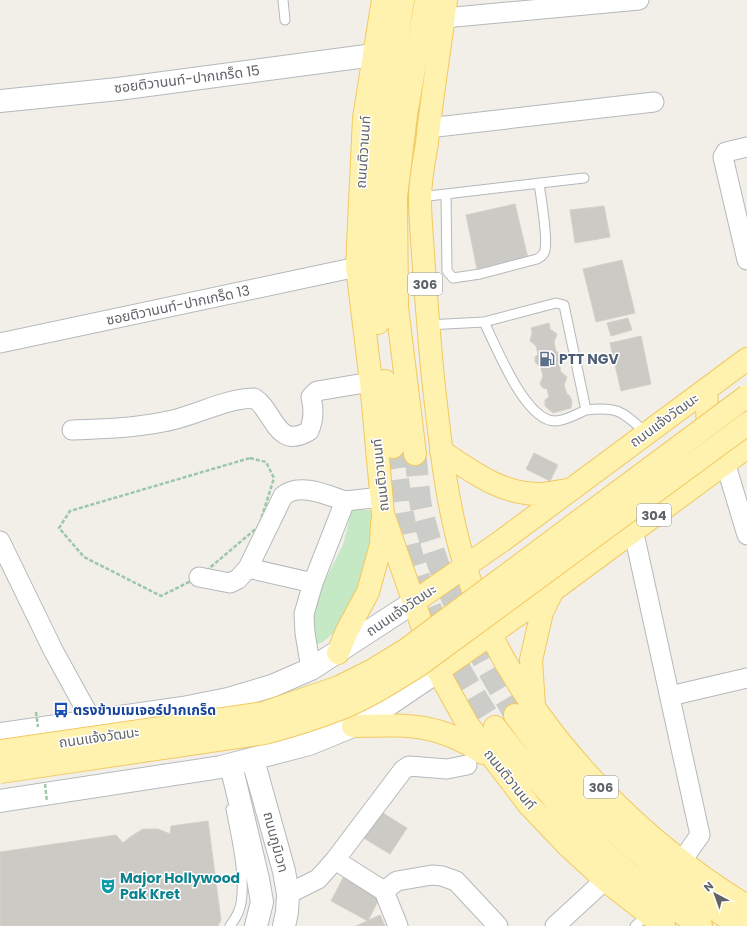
<svg xmlns="http://www.w3.org/2000/svg" width="747" height="926" viewBox="0 0 747 926" font-family="Poppins,'Noto Sans Thai',sans-serif">
<style>
.green{fill:#c5e8c5}
.building{fill:#cccac5;stroke:#d6d1c6}
.lines{fill:none;stroke-linecap:round;stroke-linejoin:round}
.primary-tunnel{stroke:#ccccc8;stroke-width:22;stroke-dasharray:22 11;stroke-linecap:butt}
.service-casing{stroke:#b5b8bc;stroke-width:11}
.minor-casing{stroke:#b5b8bc;stroke-width:21}
.tertiary-casing{stroke:#b5b8bc;stroke-width:24}
.secondary-casing{stroke:#b6babf;stroke-width:24}
.primary-casing{stroke:#f2c960;stroke-width:24}
.path{stroke:#9cc7a9;stroke-width:2.5;stroke-dasharray:4 2;stroke-linecap:butt}
.service{stroke:#fff;stroke-width:9}
.minor{stroke:#fff;stroke-width:19}
.tertiary{stroke:#fff;stroke-width:22}
.secondary{stroke:#fff;stroke-width:22}
.primary{stroke:#fff2af;stroke-width:22}
.primary-bridge-casing{stroke:#f2c960;stroke-width:24;stroke-linecap:butt}
.path-bridge{stroke:#9cc7a9;stroke-width:2.5;stroke-dasharray:4 2;stroke-linecap:butt}
.primary-bridge{stroke:#fff2af;stroke-width:22}
.labels{text-anchor:middle;dominant-baseline:central;stroke-width:3;stroke-linejoin:round;paint-order:stroke}
.shield{fill:#fff;stroke:#8f9295;stroke-width:1}
.shield-label{font-size:13px;font-weight:bold;fill:#5f6368}
.street-label{font-size:14px;fill:#5f6368;stroke:#fff}
.service-label{font-size:14px;font-weight:bold;fill:#4e5e75;stroke:#fff;text-anchor:start}
.transit-label{font-size:14px;font-weight:bold;fill:#164399;stroke:#fff;text-anchor:start}
.culture-label{font-size:14px;font-weight:bold;fill:#0d838f;stroke:#fff;text-anchor:start}
</style>
<rect width="100%" height="100%" fill="#f1efe8"/>
<path class="green" d="M 352,509 L 381,511 L 373,562 L 338,629 L 323,642 L 312,646 L 313,604 L 343,545 Z"/>
<path class="building" d="M 515,204 L 528,258 L 477,269 L 466,215 Z
M 604,206 L 610,237 L 575,243 L 570,210 Z
M 622,260 L 635,313 L 596,322 L 583,269 Z
M 628,318 L 632,330 L 611,336 L 607,323 Z
M 549,323 L 550,329 L 557,334 L 554,342 L 556,351 L 562,356 L 559,363 L 561,372 L 567,377 L 564,385 L 567,394 L 570,396 L 572,402 L 571,408 L 553,413 L 545,406 L 545,400 L 549,397 L 547,389 L 543,388 L 540,384 L 543,376 L 541,368 L 535,362 L 535,357 L 538,354 L 536,346 L 530,341 L 532,333 L 531,328 Z
M 641,336 L 651,384 L 621,391 L 610,343 Z
M 534,453 L 558,465 L 550,481 L 526,469 Z
M 378,810 L 407,828 L 390,854 L 362,837 Z
M 208,821 L 221,920 L 218,926 L 0,926 L 0,852 L 116,835 L 123,843 L 130,837 L 143,829 L 158,829 L 170,834 L 171,826 Z
M 344,876 L 381,895 L 368,921 L 331,901 Z
M 380,915 L 385,926 L 356,926 Z"/>
<g class="lines">
<path class="primary-tunnel" d="M 393,447 C 398,474 400,502 406,529 C 420,600 456,667 495,727
M 415,454 C 418,473 418,493 422,511 C 440,585 476,651 515,715"/>
<defs>
<path id="service" d="M 283,0 L 285,20
M 446,194 L 447,271 L 453,278 L 480,274 L 537,259 C 541,257 544,255 545,250 C 548,236 541,199 539,183
M 420,197 L 584,178
M 484,322 C 496,346 525,421 555,421 C 565,421 577,414 586,410
M 427,325 L 484,322 L 556,303 L 564,305 L 586,410 C 618,406 623,412 646,433
M 230,926 C 233,922 236,917 238,913 C 249,889 236,835 231,809
M 635,926 L 648,914"/>
<path id="minor" d="M 444,18 L 639,0
M 428,128 L 654,102
M 747,147 L 726,152 L 723,157 L 747,260
M 0,343 L 357,267
M 72,430 C 102,429 133,428 163,422 C 194,417 222,399 254,398 C 274,410 276,451 309,431 C 314,420 314,409 311,397 L 317,391 L 371,382
M 725,462 L 747,535
M 633,529 L 700,835 L 681,862
M 0,541 L 53,650 L 92,721
M 248,568 L 313,583
M 199,577 L 230,583 L 238,579 L 248,568 L 283,496 C 299,482 327,495 345,501
M 311,669 L 305,633 L 304,614 L 313,583 L 345,501 L 382,497
M 670,696 L 747,678
M 335,860 L 384,891 L 398,926
M 384,891 L 397,881 L 432,875 L 442,876 L 456,881 L 498,926
M 288,894 L 318,879 L 335,860 L 403,770 L 409,766 L 447,769 L 467,765
M 555,926 L 605,880"/>
<path id="tertiary" d="M 0,101 L 118,89 L 374,55
M 253,760 L 284,871 L 288,894 L 287,912 L 284,926
M 231,765 L 258,879 L 262,902 L 256,926"/>
<path id="secondary" d="M 0,734 L 183,708 L 228,699 L 272,686 L 311,669 L 414,602
M 0,801 L 221,767 L 309,744 L 353,726 L 382,709 L 438,671"/>
<path id="primary" d="M 383,0 L 364,118 L 357,267 L 371,382 L 383,514 L 438,671 L 468,725 L 529,805 L 568,846 L 605,880 L 664,926
M 446,0 C 440,48 432,95 427,143 C 424,161 420,180 420,199 C 420,217 422,236 423,255 C 426,296 429,337 433,378 C 440,440 446,505 465,565 C 472,589 481,615 492,637 C 547,746 643,843 747,906
M 378,323 L 375,252 L 379,153 L 403,0
M 385,381 L 393,447
M 706,389 L 708,427 L 718,438
M 441,451 C 471,471 501,494 538,494 C 548,494 559,491 569,490
M 415,454 L 397,307 L 396,197 L 406,115 L 426,0
M 414,602 L 503,540 L 747,359
M 338,653 L 347,631 L 368,592 L 381,545 L 382,523
M 438,671 L 552,591 L 747,447
M 534,706 L 531,660 L 542,612 L 552,592
M 515,715 C 576,800 650,875 742,926
M 353,726 C 407,725 436,722 483,753
M 495,727 C 544,790 596,852 661,899 C 674,909 688,917 701,926"/>
</defs>
<use href="#service" class="service-casing"/>
<use href="#minor" class="minor-casing"/>
<use href="#tertiary" class="tertiary-casing"/>
<use href="#secondary" class="secondary-casing"/>
<use href="#primary" class="primary-casing"/>
<path class="path" d="M 250,458 L 266,462 L 274,478 L 259,526 L 199,577 L 161,596 L 84,557 L 59,528 L 70,511 Z"/>
<use href="#service" class="service"/>
<use href="#minor" class="minor"/>
<use href="#tertiary" class="tertiary"/>
<use href="#secondary" class="secondary"/>
<use href="#primary" class="primary"/>
<defs>
<path id="primary-bridge" d="M 0,751 L 264,713 L 339,687 L 373,670 L 407,649 L 747,396
M 0,772 L 265,733 C 291,726 317,718 342,708 C 369,697 394,681 418,666 L 747,424"/>
</defs>
<use href="#primary-bridge" class="primary-bridge-casing"/>
<path class="path-bridge" d="M 36,712 L 38,727
M 45,784 L 47,802"/>
<use href="#primary-bridge" class="primary-bridge"/>
</g>
<defs>
<symbol id="fuel-bare" viewBox="-9 -9 18 18"><path d="M-5.5-6h7V0h2V4h1.3V-2.5L3-4.5l.8-.8L6-3V5H2.5V1h-1V6h-7ZM-4.2-4.7v3.2H.2V-4.7Z" fill="#5c6f8a" stroke="#fff" stroke-width="2.5" paint-order="stroke"/></symbol>
<symbol id="bus-bare" viewBox="-9 -9 18 18"><path d="M-5-6H5V4H4V6H2V4H-2V6H-4V4H-5ZM-3.5-4V0h7V-4ZM-3.5 1.2v1.5H-2V1.2ZM2 1.2v1.5H3.5V1.2Z" fill="#1a4fb4" stroke="#fff" stroke-width="2.5" paint-order="stroke"/></symbol>
<symbol id="theatre-bare" viewBox="-9 -9 18 18"><path d="M-5-5.5Q0-4 5-5.5V0Q5 5 0 6Q-5 5-5 0ZM-3.3-2.5H-1v1.5H-3.3ZM1-2.5H3.3v1.5H1ZM-2.8 1Q0 5.5 2.8 1Z" fill="#0f9aa8" stroke="#fff" stroke-width="2.5" paint-order="stroke"/></symbol>
</defs>
<g fill-rule="evenodd">
<use href="#fuel-bare" x="536" y="348" width="22" height="22"/>
<use href="#bus-bare" x="50" y="699" width="22" height="22"/>
<use href="#theatre-bare" x="97" y="875" width="22" height="22"/>
</g>
<g class="labels">
<g class="shield">
<rect x="408" y="273" width="34" height="22" rx="3"/>
<rect x="637" y="504" width="34" height="22" rx="3"/>
<rect x="584" y="776" width="34" height="22" rx="3"/>
</g>
<g class="shield-label">
<text x="425" y="284">306</text>
<text x="654" y="515">304</text>
<text x="601" y="787">306</text>
</g>
<g class="street-label">
<text transform="translate(187 79) rotate(-7)">ซอยติวานนท์-ปากเกร็ด 15</text>
<text transform="translate(363 152) rotate(-86)">ถนนติวานนท์</text>
<text transform="translate(178 305) rotate(-12)">ซอยติวานนท์-ปากเกร็ด 13</text>
<text transform="translate(664 420) rotate(-36)">ถนนแจ้งวัฒนะ</text>
<text transform="translate(380 475) rotate(-96)">ถนนติวานนท์</text>
<text transform="translate(401 610) rotate(-34)">ถนนแจ้งวัฒนะ</text>
<text transform="translate(99 737) rotate(-8)">ถนนแจ้งวัฒนะ</text>
<text transform="translate(510 779) rotate(51)">ถนนติวานนท์</text>
<text transform="translate(276 842) rotate(75)">ถนนภูมิเวท</text>
</g>
<g class="service-label">
<text x="559" y="359">PTT NGV</text>
</g>
<g class="transit-label">
<text x="73" y="710">ตรงข้ามเมเจอร์ปากเกร็ด</text>
</g>
<g class="culture-label">
<text x="120" y="878">Major Hollywood<tspan x="120" dy="16">Pak Kret</tspan></text>
</g>
</g>
<g transform="translate(715 894) rotate(319)" stroke="#ffffff" stroke-width="3" paint-order="stroke">
<path d="M0-3L7 15L0 10L-7 15Z" fill="#5f6368"/>
<text y="-6" font-size="11" font-weight="bold" text-anchor="middle" fill="#5f6368">N</text>
</g>
</svg>
